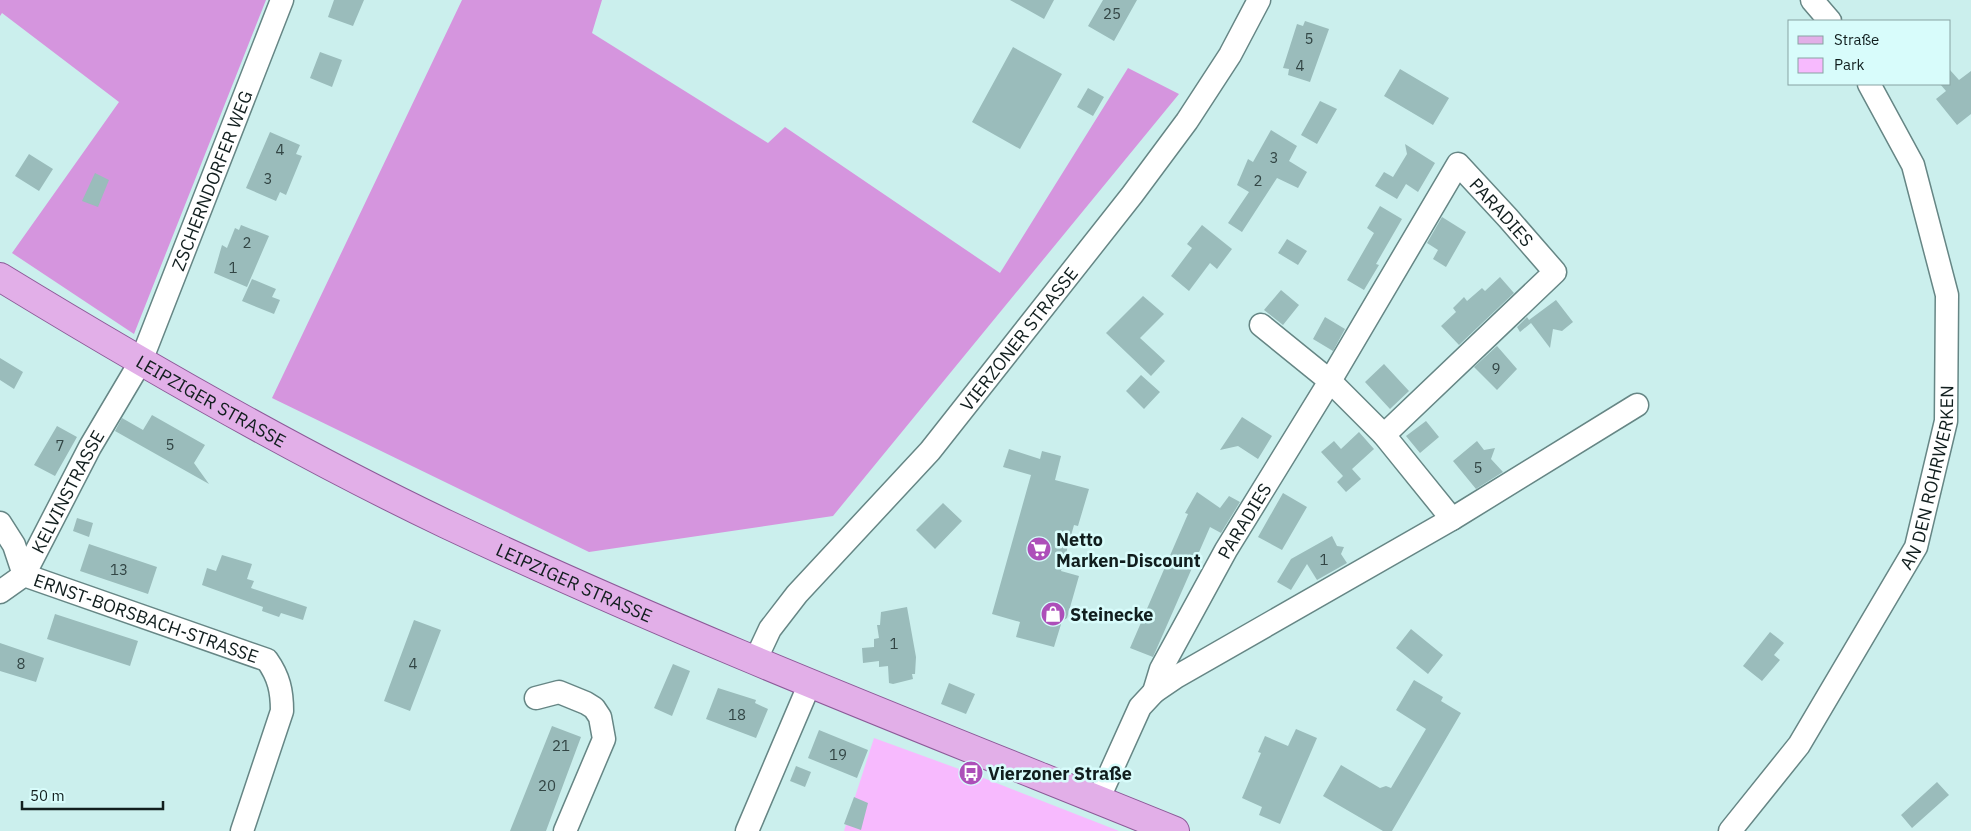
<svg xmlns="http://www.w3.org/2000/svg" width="1971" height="831" viewBox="0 0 1971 831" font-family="'IBM Plex Sans',sans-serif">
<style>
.green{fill:#f7bafe}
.forest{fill:#d595de}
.building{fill:#9abcbb}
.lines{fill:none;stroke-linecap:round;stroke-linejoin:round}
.minor-casing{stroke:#668685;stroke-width:25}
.primary-casing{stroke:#8c5a98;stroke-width:30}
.minor{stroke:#fff;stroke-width:22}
.primary{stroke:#e2afe8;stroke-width:28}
.labels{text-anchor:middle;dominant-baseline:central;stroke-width:5;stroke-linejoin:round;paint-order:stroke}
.number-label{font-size:15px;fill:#334645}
.street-label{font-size:18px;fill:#111e1e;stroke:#d8fcfb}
.poi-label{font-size:18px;font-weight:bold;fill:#111e1e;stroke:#d8fcfb;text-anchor:start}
</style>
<rect width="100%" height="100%" fill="#cbefed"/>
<path class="green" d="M 874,738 L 970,773 L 969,778 L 979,782 L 981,777 L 1119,831 L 844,831 Z"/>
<path class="forest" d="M 0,0 L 266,0 L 134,334 L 12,253 L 119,102 L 2,13 L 0,16 Z
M 462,0 L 602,0 L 592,33 L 768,143 L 785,127 L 1000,273 L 1128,68 L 1179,94 L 833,516 L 589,552 L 272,398 Z"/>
<path class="building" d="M 334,0 L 364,0 L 353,26 L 328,17 Z
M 1010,0 L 1054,0 L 1044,19 Z
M 1103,0 L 1137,0 L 1114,41 L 1088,26 Z
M 1305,21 L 1329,29 L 1310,82 L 1288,75 L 1289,69 L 1283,68 L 1297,24 L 1303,26 Z
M 1013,47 L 1062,74 L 1020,149 L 972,122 Z
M 320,52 L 342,60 L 332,87 L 310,78 Z
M 1400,69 L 1449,98 L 1433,125 L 1384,96 Z
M 1950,70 L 1959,80 L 1971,71 L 1971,114 L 1957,125 L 1936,99 L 1946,91 L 1940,84 L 1950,84 Z
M 1088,88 L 1104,97 L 1093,116 L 1077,107 Z
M 1320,101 L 1337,109 L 1317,144 L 1301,135 Z
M 1271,130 L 1297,146 L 1289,161 L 1307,172 L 1298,188 L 1277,178 L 1242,232 L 1228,223 L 1249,192 L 1237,185 L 1248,159 L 1253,162 Z
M 270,132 L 300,145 L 296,154 L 302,156 L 286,195 L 280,192 L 276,201 L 246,188 Z
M 1405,144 L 1435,163 L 1418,192 L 1406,184 L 1397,199 L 1375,186 L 1384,172 L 1393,177 L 1407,154 Z
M 29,154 L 53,169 L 39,191 L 15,176 Z
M 95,173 L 109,180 L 98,207 L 82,201 Z
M 1380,206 L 1402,219 L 1376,264 L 1379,265 L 1364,290 L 1347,280 L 1374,233 L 1367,228 Z
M 1442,217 L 1466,232 L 1446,267 L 1433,259 L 1438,250 L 1427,243 Z
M 241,225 L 269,236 L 247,287 L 214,273 L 222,245 L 227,248 L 235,228 L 239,230 Z
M 1202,225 L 1232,249 L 1217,269 L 1210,263 L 1189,291 L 1171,276 L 1192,248 L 1187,244 Z
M 1287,239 L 1307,251 L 1298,265 L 1278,253 Z
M 1500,277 L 1514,293 L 1459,345 L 1441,326 L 1456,312 L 1453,308 L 1464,297 L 1467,301 L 1482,288 L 1485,291 Z
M 252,279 L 276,289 L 272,297 L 280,300 L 274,314 L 242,301 Z
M 1281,290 L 1299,305 L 1283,325 L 1264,310 Z
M 1143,296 L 1164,314 L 1140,338 L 1165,361 L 1151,376 L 1106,333 Z
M 1556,300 L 1573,322 L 1562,331 L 1553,329 L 1550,348 L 1531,323 L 1520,332 L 1517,327 L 1527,317 L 1529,320 Z
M 1325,317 L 1345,329 L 1333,351 L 1313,339 Z
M 1497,346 L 1517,369 L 1497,390 L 1474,367 Z
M 0,358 L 23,372 L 14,389 L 0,380 Z
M 1384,364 L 1409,391 L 1390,409 L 1365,382 Z
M 1141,375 L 1160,392 L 1144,409 L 1126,391 Z
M 152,415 L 205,445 L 194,463 L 209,484 L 115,431 L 122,418 L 143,430 Z
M 1242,417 L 1272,436 L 1258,459 L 1238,446 L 1220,450 Z
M 1426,421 L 1439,437 L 1420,453 L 1406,436 Z
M 57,426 L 77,437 L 55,476 L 34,465 Z
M 1359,432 L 1374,449 L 1352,469 L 1361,479 L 1346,492 L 1337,482 L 1343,476 L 1321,452 L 1334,441 L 1341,449 Z
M 1477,441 L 1484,450 L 1495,448 L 1491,459 L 1503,472 L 1476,489 L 1453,461 Z
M 1009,449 L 1040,459 L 1042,451 L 1061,456 L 1055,480 L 1089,489 L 1078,526 L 1074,525 L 1061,571 L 1079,576 L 1067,618 L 1062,621 L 1054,647 L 1016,637 L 1020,622 L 992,614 L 1031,475 L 1003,467 Z
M 1197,492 L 1220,508 L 1229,496 L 1240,502 L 1221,533 L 1210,527 L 1153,657 L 1130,648 L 1188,514 L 1185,513 Z
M 1283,493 L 1307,507 L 1282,550 L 1258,537 Z
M 943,503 L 962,521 L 935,549 L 916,530 Z
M 77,518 L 93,523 L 89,537 L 73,531 Z
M 1332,536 L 1337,546 L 1344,547 L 1341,554 L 1347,563 L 1317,580 L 1307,564 L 1291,590 L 1277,582 L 1291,559 Z
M 89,544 L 157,567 L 148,594 L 80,571 Z
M 222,555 L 252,564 L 247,579 L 254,581 L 251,588 L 307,607 L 303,620 L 281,613 L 279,617 L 262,611 L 263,607 L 202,585 L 207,568 L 216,571 Z
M 907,607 L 916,657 L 915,674 L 912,674 L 913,679 L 893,684 L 889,683 L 888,666 L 879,667 L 879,661 L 863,663 L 862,648 L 874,647 L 874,639 L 879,638 L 877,625 L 880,625 L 881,612 Z
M 55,614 L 138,641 L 130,666 L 47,639 Z
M 414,620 L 441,630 L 410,711 L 384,701 Z
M 1411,629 L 1443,655 L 1428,674 L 1396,648 Z
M 1770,632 L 1784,643 L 1774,655 L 1780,660 L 1762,681 L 1743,666 Z
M 0,643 L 44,658 L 36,682 L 0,671 Z
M 673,664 L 690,671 L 672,716 L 654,708 Z
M 1414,680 L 1443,697 L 1441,701 L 1461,713 L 1392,831 L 1383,831 L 1323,796 L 1341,765 L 1380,788 L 1386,786 L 1391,788 L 1426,729 L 1396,710 Z
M 949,683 L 975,694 L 966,714 L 941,704 Z
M 718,688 L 756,700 L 755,703 L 768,709 L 756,738 L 706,719 Z
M 552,726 L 581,737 L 546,831 L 510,831 Z
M 1296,729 L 1317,738 L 1280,824 L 1259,815 L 1262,807 L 1242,798 L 1261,753 L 1258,752 L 1265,736 L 1288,746 Z
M 819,730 L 868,750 L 857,778 L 808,758 Z
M 796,766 L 811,772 L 805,787 L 790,781 Z
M 1937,782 L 1949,795 L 1912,828 L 1901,815 Z
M 854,797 L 868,803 L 861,830 L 844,824 Z"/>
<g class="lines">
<defs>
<g id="minor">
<path d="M 1812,0 L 1830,21"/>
<path d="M 1261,325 L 1330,381 L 1384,435 L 1452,519"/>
<path d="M 0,523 L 14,545 L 24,575"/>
<path id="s1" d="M 24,575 L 90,447 L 141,361 L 282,0"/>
<path id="s2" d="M 0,592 L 24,575 L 267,660 C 279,677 282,691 282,711 L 242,831"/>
<path id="s3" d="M 755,661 L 770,629 L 797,594 L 930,451 L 1132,195 L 1187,121 L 1230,55 L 1259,0"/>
<path id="s4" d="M 1154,692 L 1161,669 L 1226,550 L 1330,381 L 1458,164 L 1508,218 L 1555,272 L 1384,435"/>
<path d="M 536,698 L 559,692 L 586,703 L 594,708 L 600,717 L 604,739 L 565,831"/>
<path d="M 1098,800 L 1140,707 L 1154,692 L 1176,677 L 1452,519 L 1637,405"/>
<path d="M 747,831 L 810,683"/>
<path id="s5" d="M 1730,831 L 1799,745 L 1916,547 L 1946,421 L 1947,295 L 1913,165 L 1869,84"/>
</g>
<g id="primary">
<path id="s6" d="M 0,277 C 144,365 293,451 446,524 C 685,637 931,732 1175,831"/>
</g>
</defs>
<use href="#minor" class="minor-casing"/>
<use href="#primary" class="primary-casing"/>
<use href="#minor" class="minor"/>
<use href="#primary" class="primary"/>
</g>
<defs>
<symbol id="supermarket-disc" viewBox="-11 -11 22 22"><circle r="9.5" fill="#ad4fb9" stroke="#d8fcfb"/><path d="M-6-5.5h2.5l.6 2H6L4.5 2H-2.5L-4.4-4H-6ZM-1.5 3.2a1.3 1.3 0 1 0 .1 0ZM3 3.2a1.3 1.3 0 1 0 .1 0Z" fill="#fff"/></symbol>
<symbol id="shop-disc" viewBox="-11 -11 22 22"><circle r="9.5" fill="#ad4fb9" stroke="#d8fcfb"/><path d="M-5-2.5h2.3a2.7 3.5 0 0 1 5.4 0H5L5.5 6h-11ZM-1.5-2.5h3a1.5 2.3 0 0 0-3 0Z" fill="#fff"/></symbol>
<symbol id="bus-disc" viewBox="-11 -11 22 22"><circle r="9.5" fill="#ad4fb9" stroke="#d8fcfb"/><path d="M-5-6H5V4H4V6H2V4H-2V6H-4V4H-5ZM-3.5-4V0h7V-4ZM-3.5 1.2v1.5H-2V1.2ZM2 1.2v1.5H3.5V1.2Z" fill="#fff"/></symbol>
</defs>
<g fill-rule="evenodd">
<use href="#supermarket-disc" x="1025" y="535" width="28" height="28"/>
<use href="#shop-disc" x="1039" y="600" width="28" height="28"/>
<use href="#bus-disc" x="957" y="759" width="28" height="28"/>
</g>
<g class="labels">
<g class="number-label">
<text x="1112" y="13">25</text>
<text x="1309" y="38">5</text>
<text x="1300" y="65">4</text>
<text x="280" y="149">4</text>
<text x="1274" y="157">3</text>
<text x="268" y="178">3</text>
<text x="1258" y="180">2</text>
<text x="247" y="242">2</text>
<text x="233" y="267">1</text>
<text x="1496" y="368">9</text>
<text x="170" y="444">5</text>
<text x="60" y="445">7</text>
<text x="1478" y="467">5</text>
<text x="1324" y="559">1</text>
<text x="119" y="569">13</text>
<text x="894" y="643">1</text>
<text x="21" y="663">8</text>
<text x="413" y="663">4</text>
<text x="737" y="714">18</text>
<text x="561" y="745">21</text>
<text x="838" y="754">19</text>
<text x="547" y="785">20</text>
</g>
<g class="street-label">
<text stroke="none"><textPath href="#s1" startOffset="438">ZSCHERNDORFER WEG</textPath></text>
<text stroke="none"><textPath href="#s4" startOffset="675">PARADIES</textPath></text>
<text stroke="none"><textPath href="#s3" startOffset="418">VIERZONER STRASSE</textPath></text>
<text stroke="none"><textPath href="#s6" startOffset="245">LEIPZIGER STRASSE</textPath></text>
<text stroke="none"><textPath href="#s5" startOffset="411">AN DEN ROHRWERKEN</textPath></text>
<text stroke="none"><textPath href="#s1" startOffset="94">KELVINSTRASSE</textPath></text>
<text stroke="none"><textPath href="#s4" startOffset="194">PARADIES</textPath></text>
<text stroke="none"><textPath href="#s6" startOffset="651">LEIPZIGER STRASSE</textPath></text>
<text stroke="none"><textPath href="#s2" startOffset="159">ERNST-BORSBACH-STRASSE</textPath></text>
</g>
<g class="poi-label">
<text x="1056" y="539">Netto<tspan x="1056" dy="21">Marken-Discount</tspan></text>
<text x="1070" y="614">Steinecke</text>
<text x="988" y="773">Vierzoner Straße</text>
</g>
</g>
<rect x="1788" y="20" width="162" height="65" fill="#d8fcfb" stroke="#88a3a3"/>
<rect x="1798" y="36" width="25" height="8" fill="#e2afe8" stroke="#88a3a3"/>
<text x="1834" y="45" font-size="15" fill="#111e1e">Straße</text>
<rect x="1798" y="58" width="25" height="15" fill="#f7bafe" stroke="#88a3a3"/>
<text x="1834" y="70" font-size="15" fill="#111e1e">Park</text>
<path d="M22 801v8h141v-8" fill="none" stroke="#111e1e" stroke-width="2.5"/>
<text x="30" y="801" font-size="15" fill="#111e1e" stroke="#d8fcfb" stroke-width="4" paint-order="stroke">50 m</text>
</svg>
